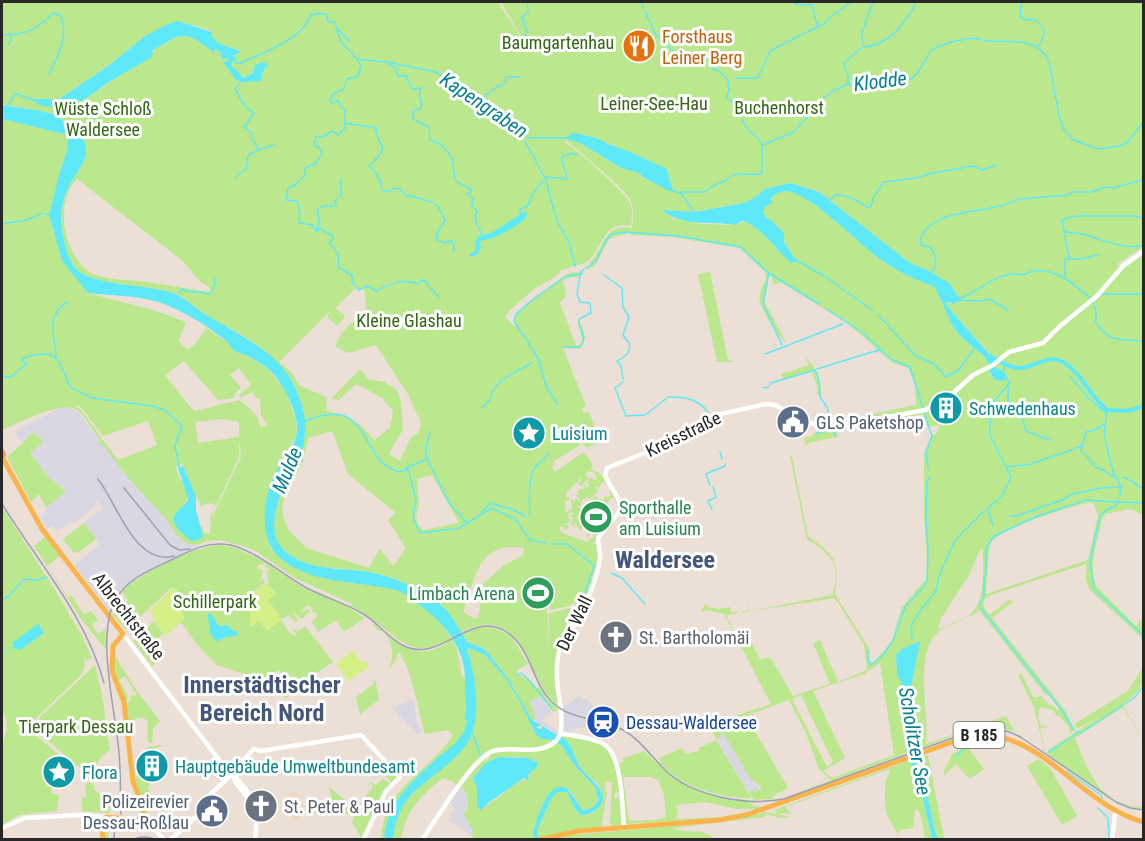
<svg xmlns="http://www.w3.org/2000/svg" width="1145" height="841" viewBox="0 0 1145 841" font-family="'Roboto Condensed',sans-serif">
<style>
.industrial{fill:#d9d8e2}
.education{fill:#efd9c3}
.green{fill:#bbe78d;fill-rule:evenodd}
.pitch{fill:#d6f088}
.water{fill:#5fe9f8}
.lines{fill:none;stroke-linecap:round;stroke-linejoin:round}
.stream{stroke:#5fe9f8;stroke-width:1.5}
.river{stroke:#5fe9f8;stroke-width:4}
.secondary{stroke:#fff;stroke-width:4.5}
.primary{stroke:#fbb44b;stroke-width:5}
.trunk{stroke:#fd984c;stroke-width:6}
.tram{stroke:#99a1b3;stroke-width:1.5}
.rail{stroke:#99a1b3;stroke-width:1.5}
.labels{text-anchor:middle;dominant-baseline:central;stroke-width:6;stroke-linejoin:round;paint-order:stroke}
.shield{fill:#fff;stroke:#686868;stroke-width:1.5}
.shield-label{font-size:16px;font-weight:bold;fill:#272727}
.food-label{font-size:18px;fill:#c56008;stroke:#fff;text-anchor:start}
.park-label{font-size:18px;fill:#336713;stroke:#fff}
.culture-label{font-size:18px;fill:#0d838f;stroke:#fff;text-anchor:start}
.service-label{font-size:18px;fill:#4e5e75;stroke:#fff;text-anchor:start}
.street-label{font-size:18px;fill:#272727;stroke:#fff}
.leisure-label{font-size:18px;fill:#27864d;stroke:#fff;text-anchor:start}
.worship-label{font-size:18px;fill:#5b616d;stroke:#fff;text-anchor:start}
.transit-label{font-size:18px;fill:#164399;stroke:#fff;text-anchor:start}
.water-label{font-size:20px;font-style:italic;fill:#047e98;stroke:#fff}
.district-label{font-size:24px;font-weight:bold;fill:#44577a;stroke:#fff}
</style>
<rect width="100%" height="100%" fill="#ebdfd6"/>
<path class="industrial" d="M 62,407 L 76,410 L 129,479 L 165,518 L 178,536 L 192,544 L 197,545 L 197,547 L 133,579 L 117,594 L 109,611 L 74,565 L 100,545 L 84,523 L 103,508 L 98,501 L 94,507 L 73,524 L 71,522 L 58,531 L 53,525 L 47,529 L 41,518 L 46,508 L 66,490 L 49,478 L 30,453 L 43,442 L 40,438 L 32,433 L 23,443 L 14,432 Z
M 579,695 L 584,700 L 587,698 L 595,709 L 600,710 L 597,720 L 573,713 L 574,715 L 588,720 L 586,727 L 572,729 L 572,735 L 563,731 L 562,712 L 573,715 L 573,713 L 562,708 L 562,706 L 569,704 Z
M 539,696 L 552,713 L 549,716 L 547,714 L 542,720 L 559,732 L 557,736 L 549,730 L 544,732 L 543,726 L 541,728 L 539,723 L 533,720 L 536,720 L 530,700 Z
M 413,699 L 417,722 L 422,731 L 418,735 L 391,707 L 396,707 Z
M 723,732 L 742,765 L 762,792 L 748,791 L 717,740 Z
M 461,786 L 468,799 L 464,815 L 473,831 L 472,836 L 448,820 L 455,808 L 450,803 Z"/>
<path class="education" d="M 294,790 L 303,799 L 300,802 L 308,810 L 296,821 L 286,811 L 288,807 L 283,801 Z"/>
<path class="green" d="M 2,2 L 498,2 L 525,44 L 501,2 L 1143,2 L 1143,247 L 1116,265 L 1123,266 L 1143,252 L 1143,515 L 1131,509 L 1105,514 L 1102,520 C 1098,540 1087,568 1097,587 L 1136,626 L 1143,617 L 1143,639 L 1090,590 L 1086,581 L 1086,564 L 991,595 L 984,600 L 983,605 L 989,615 L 1010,599 L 1013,602 L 992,618 L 1064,709 L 1075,730 L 1069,734 L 1070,729 L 1059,715 L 1058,717 L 1053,710 L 1040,707 L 1038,716 L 1041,726 L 1050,727 L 1040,728 L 1045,751 L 1042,750 L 1044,749 L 1034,707 L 1018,675 L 1021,673 L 1034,698 L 1041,696 L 1049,705 L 1054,706 L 1058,711 L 1059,708 L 1049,695 L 1045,694 L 979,610 L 975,614 C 963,619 947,624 937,633 C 913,656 930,716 926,744 L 1006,716 L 1015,732 C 980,720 947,739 915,750 L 914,749 L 915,740 L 907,697 L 911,688 L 919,642 L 900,650 L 896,665 L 901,682 L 901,706 L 907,732 L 910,737 L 909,752 L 792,795 L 773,799 L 754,800 L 748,791 L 762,790 L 756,782 L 753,781 L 749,777 L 723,732 L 717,740 L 709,725 L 771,704 L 724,614 L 707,610 L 700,612 L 706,604 L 708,607 L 718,609 L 730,607 L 731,613 L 737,611 L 738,613 L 749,610 L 747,602 L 750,611 L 833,595 C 833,588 836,583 836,576 C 836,556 820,548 807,539 L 790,457 L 792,456 L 808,536 L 824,548 L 833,558 L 837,573 L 835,594 L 870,650 L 869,661 L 872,663 L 875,661 L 892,640 L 902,607 L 926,579 L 927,561 L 924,517 L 924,453 L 931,436 L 937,433 L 940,425 L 928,427 L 923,414 L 836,431 L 838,437 L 811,442 L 806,446 L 804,438 L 813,436 L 813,434 L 829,431 L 829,433 L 831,433 L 832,429 L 836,429 L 839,421 L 916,405 L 915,385 L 908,368 L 893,363 L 879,351 L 875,352 L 876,348 L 847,323 L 780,282 L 776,285 L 773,283 L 772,277 L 769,275 L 764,301 L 786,342 C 776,335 764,314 760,302 C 758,294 763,285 766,279 L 765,272 L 739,248 L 672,237 L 631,235 L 629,233 L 609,239 L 595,266 L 585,270 L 585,268 L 591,265 L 590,262 C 605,249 603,222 632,228 C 633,221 634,212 632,204 C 627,188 581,154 567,141 L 564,142 C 575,147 624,191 630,203 C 633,209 632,219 631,226 C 595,219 605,267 571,266 L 570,268 L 562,270 L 553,278 L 534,289 L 510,310 L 505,317 L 515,327 L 515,316 L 531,300 L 567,274 L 572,272 L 579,273 L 579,277 L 571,277 L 562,281 L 566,290 L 565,297 L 560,303 L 576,346 L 581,344 C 585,336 576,327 579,320 C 584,331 589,339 579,349 L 563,348 L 586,406 L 582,409 L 584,413 L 589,412 L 600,442 L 586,448 L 575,435 L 580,445 L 554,461 L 552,467 L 555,472 L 584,452 L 593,465 L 591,468 L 593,471 L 598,472 L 601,476 L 603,474 L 610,489 L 605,481 L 601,483 L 600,488 L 598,486 L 595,487 L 598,491 L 593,496 L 595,497 L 595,495 L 599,499 L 580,519 L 580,516 L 577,517 L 576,518 L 579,520 L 577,523 L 591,509 L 594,511 L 596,509 L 594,506 L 602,498 L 602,501 L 604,500 L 604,496 L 608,497 L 611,494 L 609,491 L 611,490 L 616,498 L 611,498 L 607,502 L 608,505 L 605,503 L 603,505 L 606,508 L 603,506 L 601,508 L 603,511 L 601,508 L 599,510 L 601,513 L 598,511 L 596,513 L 608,524 L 602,519 L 598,523 L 599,518 L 594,513 L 592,516 L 596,520 L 591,525 L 587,523 L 581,531 L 575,524 L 573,526 L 571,524 L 573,517 L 569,515 L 574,514 L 572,512 L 568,514 L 570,521 L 566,524 L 569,527 L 566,530 L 561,526 L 559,529 L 565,534 L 587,542 L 595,535 L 590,533 L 588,538 L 586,536 L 589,534 L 587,532 L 589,529 L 594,534 L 604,525 L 601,522 L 606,526 L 597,541 L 591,543 L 597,544 C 602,563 591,588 583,605 L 575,606 L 575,603 L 571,604 L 570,606 L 550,610 L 549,581 L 548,605 L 546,606 L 548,607 L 546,612 L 548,613 L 548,661 L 549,613 L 570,608 L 573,608 L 573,613 L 574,609 L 577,613 L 580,608 L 582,609 L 560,643 L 557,653 L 559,706 C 524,679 525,600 461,632 C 445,598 401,577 365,571 C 339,567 303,571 283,550 C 259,524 289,482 299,457 C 310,433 304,397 288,375 C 269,348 237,332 209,317 C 195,309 187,297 171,292 C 147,285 93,286 76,269 C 69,262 67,250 64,240 C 61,227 61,213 64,200 C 70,172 107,151 69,126 C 64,123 60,117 55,115 C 39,109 19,108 2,104 ZM 194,25 L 212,31 L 212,37 L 220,44 L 240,51 L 240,52 L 233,56 L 238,59 L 232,60 L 231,63 L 235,70 L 245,78 C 252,76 253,71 256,65 L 266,68 L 261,75 L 261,80 L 243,82 L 236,80 L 224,61 L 228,61 L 229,58 L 222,58 L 221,54 L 216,49 L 212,53 L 212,51 L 195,39 L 186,36 L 174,38 L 167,43 L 157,46 L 152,54 L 85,99 L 42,106 L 31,99 L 59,99 L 108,66 L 145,36 ZM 572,133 L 593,137 L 667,169 L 673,191 L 669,191 L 666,188 L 641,177 L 640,173 L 621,168 L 573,139 L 570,137 ZM 77,179 L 184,262 L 199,281 L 209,287 L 210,292 C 189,289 167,285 146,282 C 131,280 105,280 91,273 C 75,264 65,239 64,221 C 64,205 65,191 77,179 ZM 790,183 L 819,192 L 910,263 L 929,271 L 956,302 L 953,304 L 945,302 L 947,306 L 992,356 L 995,367 L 995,380 L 989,372 L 993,371 L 984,356 L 961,337 L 953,327 L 935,287 C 915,280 899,273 882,261 C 860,246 809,191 785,191 C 774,192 767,202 763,211 L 766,218 L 779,227 L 784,242 L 795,259 L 780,253 L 762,231 L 744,221 L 736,225 L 702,224 L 672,218 L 664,210 L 694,212 L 744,203 L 757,196 L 765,189 ZM 356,288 L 364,289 L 366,301 L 365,308 L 371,313 L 384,316 L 382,321 C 377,320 372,318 367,317 C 353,317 338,334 336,347 L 349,353 L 376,345 L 409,396 L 421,423 L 418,433 L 411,437 L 400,461 L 389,454 L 403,429 L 401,402 L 397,390 L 384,382 L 368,379 L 360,369 L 332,398 L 339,400 L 356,384 L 382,398 L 393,411 L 390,428 L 374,440 C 359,421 350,417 327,411 L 326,397 L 299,385 L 291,372 L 279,362 L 330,311 L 327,317 L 338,326 L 345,316 L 335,308 ZM 332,431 L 348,474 L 396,513 L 388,520 L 406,548 L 393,567 L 380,548 L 369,568 L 306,548 L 288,529 L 283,517 L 282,506 L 286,493 L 303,462 L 308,438 ZM 588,471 L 595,473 L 597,479 L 593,480 L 592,477 L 587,482 L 589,485 L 588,487 L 586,487 L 585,484 L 583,485 L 586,489 L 580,489 L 577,492 L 579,494 L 575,495 L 578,498 L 580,496 L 579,499 L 583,503 L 582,499 L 586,499 L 586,496 L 590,499 L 592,496 L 594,499 L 591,499 L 591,501 L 588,502 L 588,504 L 587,503 L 588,505 L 581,509 L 578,507 L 582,504 L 577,498 L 574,501 L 571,499 L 572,509 L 566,513 L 565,501 L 570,500 L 570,498 L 566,497 L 566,493 L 581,478 L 582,481 L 578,484 L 581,486 L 589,479 L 585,474 ZM 432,475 L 458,521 L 458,523 L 424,530 L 418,525 L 416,514 L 419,506 L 417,479 ZM 1093,503 L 1098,515 L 1088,560 L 986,594 C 986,592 989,546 990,544 C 996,530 1078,502 1093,503 ZM 516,547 L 524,548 L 523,555 L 503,566 L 484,583 L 478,618 L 474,619 L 464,612 L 465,604 C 477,575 478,546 516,547 ZM 982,548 C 984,565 985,600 972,613 C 965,620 947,627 938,629 L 940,620 L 969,575 L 980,550 ZM 835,598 L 864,645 L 867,670 L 838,682 L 820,640 L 813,643 L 830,684 L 793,696 L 770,657 L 760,660 L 749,637 L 739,642 L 726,615 ZM 880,663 L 894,755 L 832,778 L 823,771 L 845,758 L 813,691 L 864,674 ZM 801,695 L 833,762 L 827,767 L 794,703 L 793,698 ZM 789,700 L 805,731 L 819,769 L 831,780 L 785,797 L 773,799 L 773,796 L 788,788 L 746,716 Z
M 2,119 L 68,135 L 68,148 L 60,171 L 49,215 L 54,235 L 88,293 L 156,311 L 186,322 L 178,341 L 188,350 L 196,343 L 206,328 L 228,343 L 236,352 L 246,355 L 268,369 L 286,391 L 296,421 L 297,433 L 294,440 L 275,474 L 269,489 L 265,521 L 270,547 L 285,562 L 304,572 L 348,583 L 378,586 L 398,590 L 409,596 L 437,618 L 451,638 L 456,646 L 462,676 L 465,679 L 467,710 L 465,717 L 467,720 C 465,741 447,750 433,762 C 410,783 386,807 384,839 L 381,839 C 383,787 429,773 453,735 L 448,730 L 425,734 C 420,719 410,662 400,656 L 403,654 L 397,653 L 397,657 L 390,669 C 393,654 394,645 384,632 L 377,630 L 372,624 L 373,623 C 400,645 415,664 450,641 L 449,639 C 417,656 407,647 381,626 C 372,618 361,611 349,605 L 354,605 L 295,578 L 254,550 L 243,546 L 220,540 L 207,541 L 197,545 L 186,543 L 178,536 L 165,518 L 129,479 L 102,444 L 98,445 L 100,440 C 93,432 86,417 77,410 C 61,399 18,424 2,430 ZM 184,361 L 218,400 L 234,398 L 235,393 L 241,388 L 230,375 L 239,368 L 251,385 L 239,395 L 241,397 L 252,392 L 257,399 L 260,399 L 261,415 L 267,425 L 261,428 L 257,416 L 240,400 L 195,411 L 190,407 L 165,375 ZM 75,406 L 80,406 L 103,436 L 148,421 L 157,445 L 118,460 L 80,409 ZM 223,419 L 239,422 L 239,437 L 198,443 L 195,422 ZM 239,438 L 241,457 L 214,513 L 212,524 L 213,514 L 211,512 L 210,533 L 205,534 L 201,526 L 199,539 L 192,541 L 178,529 L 175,514 C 200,492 180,490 176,467 L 182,464 L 201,506 L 210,503 L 216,506 L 239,457 Z
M 710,272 L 728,360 L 735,362 L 717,362 L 698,274 Z
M 805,357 C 818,369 821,379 821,396 L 816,394 L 818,390 L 812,371 L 783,380 L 781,374 L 809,365 Z
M 31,433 L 37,435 L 43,442 L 30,453 L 49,478 L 66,491 L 46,508 L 39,494 L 31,502 L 7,457 L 23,443 Z
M 2,507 L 55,590 L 82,636 L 92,658 L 86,661 L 83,654 L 85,666 L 81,675 L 34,720 L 32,721 L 37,736 L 64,760 L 77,767 L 69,770 L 67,775 L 61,773 L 51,790 L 52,793 L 59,796 L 57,811 L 19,815 L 2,825 L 2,746 C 6,736 10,719 2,712 Z
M 84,523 L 96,539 L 79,552 L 74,553 L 63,539 Z
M 46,537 L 60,556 L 47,566 L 68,597 L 71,595 L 84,615 L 91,611 L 98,620 L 92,625 L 98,634 L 105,630 L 107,651 L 81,619 L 34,546 Z
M 221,545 L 236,548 L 265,562 L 264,565 L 259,564 L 257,568 L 263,570 L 260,583 L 263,578 L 265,583 L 251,592 L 269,583 L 266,571 L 268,572 L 269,567 L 265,568 L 266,563 L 303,588 L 341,603 L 365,618 L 344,632 L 336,620 L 318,632 L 312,622 L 318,615 L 315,612 L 311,613 L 313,609 L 311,606 L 308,606 L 309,603 L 302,610 L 304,612 L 307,609 L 310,611 L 309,613 L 305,614 L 306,615 L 304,618 L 300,618 L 292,610 L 298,620 L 295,622 L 288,615 L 282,619 L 269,601 L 289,632 L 294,636 L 296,634 L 294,631 L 296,629 L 299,631 L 305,626 L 333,662 L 298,685 L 286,698 L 284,698 L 283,693 L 280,691 L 283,685 L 290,688 L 297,680 L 296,679 L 293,680 L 290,676 L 288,679 L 289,676 L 287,678 L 278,670 L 270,678 L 268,677 L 267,679 L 269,683 L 263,679 L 262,680 L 217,665 L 198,646 L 181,622 L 184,618 L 177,595 L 177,588 L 172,589 L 173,586 L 126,630 L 112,614 L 128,600 L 122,592 C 139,573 195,546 221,545 Z
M 154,621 L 163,633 L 152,645 L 163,658 L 152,666 L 133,641 Z
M 484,627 C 513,630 514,642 528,664 L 517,670 L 517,673 L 528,681 L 528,678 L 536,688 L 540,687 L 547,699 L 559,710 L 553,712 L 541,696 L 530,701 L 536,720 L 532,720 L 509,680 L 488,653 L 483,648 L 467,642 L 462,634 L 474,629 Z
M 122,638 C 111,646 113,653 119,662 L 118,664 L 119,663 L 139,694 L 160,721 L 153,728 L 152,743 L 149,743 C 146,735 148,730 148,722 L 144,718 L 138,718 L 134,720 L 134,723 L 129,724 L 126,703 L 131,701 L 130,696 L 137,695 L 125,676 L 119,680 L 129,698 L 126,700 C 118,685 103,650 122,638 Z
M 469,648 L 485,655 L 506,679 L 520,702 L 536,735 L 554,740 L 538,748 L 493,750 L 456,786 L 452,780 L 449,781 L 445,778 L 442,779 C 420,796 405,812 401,839 L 393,840 C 395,823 399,810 409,797 C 427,778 450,764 466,744 C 483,723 475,673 467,650 Z
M 95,665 L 102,695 L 110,750 C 99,756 96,767 91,778 C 74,761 55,749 38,730 L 40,717 Z
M 1143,667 C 1144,688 1139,691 1123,705 L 1143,740 L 1123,707 L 1075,738 C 1089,774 1099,804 1143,807 L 1143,809 C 1111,806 1071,770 1045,752 L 1048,752 L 1048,750 L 1099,717 L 1077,729 L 1074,724 L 1128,691 Z
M 375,678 L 379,700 L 360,714 L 356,697 L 373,685 Z
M 566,736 C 581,740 609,740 612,759 L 615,760 L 620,796 L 616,791 L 614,796 L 616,799 L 620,796 L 622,824 L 612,827 L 610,822 L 612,782 L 606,782 L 605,791 L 607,792 L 601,828 L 572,835 L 722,822 L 767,812 L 791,817 L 780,818 L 766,814 L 763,817 L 674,828 C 684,836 699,825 715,839 L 539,840 L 537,833 L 538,828 L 551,799 L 557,792 L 567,792 L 575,809 L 580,815 C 589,815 598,812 601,803 L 602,793 L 598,784 L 582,770 L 569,745 L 561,738 Z
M 716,740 L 751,797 L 751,798 C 746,799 739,798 733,797 C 703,793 680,784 659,762 L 661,760 L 659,758 L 682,748 L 685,754 L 699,751 L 699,748 Z
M 557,742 L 561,745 L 579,771 L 596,788 L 598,798 L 593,807 L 583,811 L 569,790 L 560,787 C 539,798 538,818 534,839 L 475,839 L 472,836 L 473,831 L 464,815 C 470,805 468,794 461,786 L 483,760 L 486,763 L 473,778 L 477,788 L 477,797 L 483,810 C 490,801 492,803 499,797 C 508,789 516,782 528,778 L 530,772 L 538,766 L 537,762 C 523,754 499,756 487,763 L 484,759 L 487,760 L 489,758 L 488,756 L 493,752 L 537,750 Z
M 162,745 L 162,746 L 155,748 C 143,767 154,775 148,788 L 153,798 L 146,802 L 149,812 L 147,814 L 153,819 L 158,831 L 147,816 L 134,777 L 142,774 L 147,747 Z
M 967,746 L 984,769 L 970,779 L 956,764 L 945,775 L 943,773 L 952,754 Z
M 644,751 C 683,790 700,797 754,802 L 751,806 L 768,807 L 735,817 L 626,824 L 619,763 L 626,761 L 622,759 ZM 623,777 L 651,777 L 658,780 L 664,795 L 666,817 L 656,820 L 629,821 ZM 705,802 L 737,809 L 758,809 L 726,817 L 676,819 L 678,813 L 676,805 Z
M 928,755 L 944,838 L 938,838 L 935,832 L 917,758 Z
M 913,759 L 911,769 L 923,799 L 932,839 L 925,838 L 921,816 L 918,810 L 915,810 L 913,828 L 899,830 L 899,835 C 883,812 884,808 886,779 L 889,775 L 890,769 L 785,807 L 792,816 L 786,813 L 778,814 L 774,810 Z
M 1038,759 L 1050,768 L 1077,816 L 1062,825 L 1027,766 Z
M 393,769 L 399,775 L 390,786 L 362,839 L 352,822 L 354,818 L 351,813 L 342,815 L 343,811 L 339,809 L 335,811 L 336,813 L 333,806 L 311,815 L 310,812 L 321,800 L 322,808 L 332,803 L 329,787 L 356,809 L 358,808 L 373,786 L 371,784 L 365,787 L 371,782 L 376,785 L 383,779 L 384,780 L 384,779 L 390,784 L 391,781 L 385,776 Z
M 90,782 L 95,786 L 93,789 L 103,796 L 104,803 L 106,797 L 104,793 L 108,796 L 111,795 L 108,839 L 104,839 L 105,820 L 109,819 L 110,813 L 82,811 L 82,795 L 83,798 L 88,796 L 86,795 L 85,785 Z"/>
<path class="pitch" d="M 268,584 L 276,593 L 268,600 L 282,619 L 267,631 L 259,621 L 250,627 L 250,597 L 251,593 Z
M 177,588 L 177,595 L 184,619 L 166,636 L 154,621 L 155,620 L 150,611 L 172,589 Z
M 353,651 L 361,662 L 365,661 L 369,667 L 348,681 L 336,663 Z"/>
<path class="water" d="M 178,21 L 212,32 L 212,37 L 220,44 L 240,51 L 240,52 L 233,56 L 238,59 L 233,60 L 231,65 L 244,78 L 253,73 L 255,65 L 262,62 L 268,64 L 261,75 L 261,81 L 243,82 L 236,80 L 223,62 L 228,61 L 229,58 L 222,59 L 220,52 L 215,49 L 213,54 L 212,51 L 195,39 L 186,36 L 176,37 L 153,50 L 152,57 L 109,82 L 85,99 L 65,108 L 42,106 L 29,99 L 59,99 L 108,66 L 145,36 L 168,24 Z
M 2,105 C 19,108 38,109 55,115 C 60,117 64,123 69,126 C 107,151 71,171 64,199 C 60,212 61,227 64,240 C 66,249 69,261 76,269 C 91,285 147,285 170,292 C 186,297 195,309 208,316 C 236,333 272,349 290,378 C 299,393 308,417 305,434 C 304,441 303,450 300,456 C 297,463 292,469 289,476 C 279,497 263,533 286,552 C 307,570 338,568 363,571 C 390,575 425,589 445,609 C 454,618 460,631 467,642 L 483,648 L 488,653 L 509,680 L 532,720 L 541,725 L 536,728 L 541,729 L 543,726 C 549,732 561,735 567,741 C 573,748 575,759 580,767 C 587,778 615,793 597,809 C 592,813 587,815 580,815 L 575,809 L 567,792 L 557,792 L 551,799 L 538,828 L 537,833 L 539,839 L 534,839 C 531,831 544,795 553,790 C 557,786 562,787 567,788 L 583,811 L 593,807 L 598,800 L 596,788 L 576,767 L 561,745 L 554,740 L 542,739 L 536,735 L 520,702 L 506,679 L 485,655 L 469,648 L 467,650 C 476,674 482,719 468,742 C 455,763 426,779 409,797 C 399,810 395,823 393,839 L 384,839 C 386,806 409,783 433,762 C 447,749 465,740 467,720 L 465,720 L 465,717 C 468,706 465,697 465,686 C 465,680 465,674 464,668 C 460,641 439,619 418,604 C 411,598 404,592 395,590 C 359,581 308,584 279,557 C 258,538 263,495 276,472 C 283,460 295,447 297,432 C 299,413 282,380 267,368 C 261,364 254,359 248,356 C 244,354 239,354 235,351 C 232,349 229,344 226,341 C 207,326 187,313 164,304 C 140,295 113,296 88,293 L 62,261 L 49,215 L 60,171 L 68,148 L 68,135 L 2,119 Z
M 572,133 C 585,135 598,137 608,144 L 630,152 L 667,169 L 673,191 L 669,191 L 641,176 L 640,173 L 621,168 L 580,143 L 568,139 L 567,137 Z
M 790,183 L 819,192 L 910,263 L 929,271 L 949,283 L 960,299 L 959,302 L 957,301 L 952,305 L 952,303 L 945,302 L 947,306 L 992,357 L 995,367 L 1004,372 L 1008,378 L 1003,381 L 995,380 L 989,371 L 992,370 L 984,356 L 961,337 L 953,327 L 935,287 C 915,280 898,272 881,260 C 858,244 812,194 786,191 C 780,191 774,195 770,199 L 773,202 L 765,207 L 763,211 L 766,218 L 771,220 L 784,233 L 784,242 L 795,259 L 795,262 L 791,263 C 774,248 765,231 744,221 L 741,221 L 736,225 C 713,221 686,227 664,212 L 664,210 L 694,212 L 744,203 L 757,196 L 765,189 Z
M 526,211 L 527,217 C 517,227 505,232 493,238 C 488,240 484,239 479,242 L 481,247 L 478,254 L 470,257 L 469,255 L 475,251 L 476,240 L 479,236 L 491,233 Z
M 183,466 L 196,496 L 196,510 L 203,536 L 200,539 L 201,541 L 199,539 L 192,541 C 185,536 169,525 175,514 C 179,508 185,506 188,499 L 178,468 Z
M 210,613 L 219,626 L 228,625 L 233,631 L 237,631 L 238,636 L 226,637 L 216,642 L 210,633 L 210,626 L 207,615 Z
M 38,624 L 44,633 L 20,650 L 14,648 L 2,655 L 2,653 L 7,652 L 14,646 L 12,643 Z
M 920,641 L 911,688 L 907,697 L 915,740 L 913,746 L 927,794 L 935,832 L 939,839 L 932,839 L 923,799 L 911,769 L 913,759 L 908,749 L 910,737 L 905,730 L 900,701 L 901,682 L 897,674 L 896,655 L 902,649 Z
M 499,757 L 528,758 L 537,762 L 538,766 L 528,775 L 529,781 L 524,778 L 488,803 L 482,810 L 477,807 L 477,788 L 473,778 L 486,763 Z"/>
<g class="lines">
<path class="stream" d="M 643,2 L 643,8
M 793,2 L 798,5
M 873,2 L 861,35 L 864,47 C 888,46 907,22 916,2
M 1021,2 L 1020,17 L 1026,20 L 1034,19 C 1045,28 1048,34 1038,46
M 800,5 L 812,5 L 817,25
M 645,11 L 655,34 L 675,53 L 712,59 L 713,69 L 719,71 L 728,80 L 729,89 L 727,98 L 735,104 L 747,129 L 759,139 L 762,145
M 337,30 L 341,32 L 350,42
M 803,34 L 824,24 L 829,18 L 851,2
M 2,35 C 28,34 35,31 53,13 L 61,16 C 69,36 58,56 49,74
M 524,39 L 527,32 L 522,18 L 528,11 L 527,2
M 983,40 C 1006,44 1034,35 1048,59
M 9,45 L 12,35
M 930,51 C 943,43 965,37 981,39
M 234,60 L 237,63 L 241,63 C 264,52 302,40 311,15 L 319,13 L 327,15 L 327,21 L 335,22 L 341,42 L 357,59 L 387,62 L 436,72 L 482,100 L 503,115 L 529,138 L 567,138
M 1049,61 L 1059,116 L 1064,130 L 1072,139 L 1097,149 L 1120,146 L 1128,142 L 1144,121
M 389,64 L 396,68 L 398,77 L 403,75 L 406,76 L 412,89 L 421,88 L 419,94 L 422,106 L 419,109 L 413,111 L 413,119 L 429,127 L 430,140 L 442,145 L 452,158 L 455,178
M 736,78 L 758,78 L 770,51 L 801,35
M 848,84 L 848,75 L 843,63 L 862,48
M 496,87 L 505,84 L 506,77 L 520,77
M 482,99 L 495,88
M 821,101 L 831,92 L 848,84 C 864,90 866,80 879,78 C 886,77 891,82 897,82 C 917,83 921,67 929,53
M 5,107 L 11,102 L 14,94 L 17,94 L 30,99
M 345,123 L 376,128 C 377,151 394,141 370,165 L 370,167 L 374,171
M 345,129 L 345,111 L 340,106 L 338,100 L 332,104 L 330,99 L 334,93 L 343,90 L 347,79 L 358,76 L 361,66 L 357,59
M 525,141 L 545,178 L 557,221 L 569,242 L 575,266
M 763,145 L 794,132 L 820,102
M 258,150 L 274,145
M 375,172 L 380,180 L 382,190 L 389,192 L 394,188 L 400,189 L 406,196 L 411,196 L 432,202
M 236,177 L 246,169 L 248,156 L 258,150 L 255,142 L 251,139 L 252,133 L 244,127 L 254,113 L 245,106 L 235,89 L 241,82
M 546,177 L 566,179 C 568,171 561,166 562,157 L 571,153 L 577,155
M 729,178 C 739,169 751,178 762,173 L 762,146
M 301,179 L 305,176 L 305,168 L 316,163 L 322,154 L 321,149 L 314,145 L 316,136 L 322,137 L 333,131 L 338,135 L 343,130
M 300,180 L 295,185 L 288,188 L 286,200 L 297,201 L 300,214 L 299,223 L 312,225 L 316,231 L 320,229
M 456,181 L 472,190 L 467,194 L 473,199 L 472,206 L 477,211 L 475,219 L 482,235
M 673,191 L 681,193 L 694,212
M 681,192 L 705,192 L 713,186 L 727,180
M 1073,192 L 1092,192 L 1105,187 L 1114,188 L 1144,179
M 829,201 L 835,195 C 848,194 858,202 869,208
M 434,203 L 439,208 L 445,221 L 437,233 L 436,239 L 444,243 L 452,241 L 454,247 L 453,252
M 1001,206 L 1020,199 L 1068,195 L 1072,193
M 871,207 L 874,196 L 884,182 L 915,178 L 933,173 L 972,166 L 983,170 L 996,165
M 45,214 L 49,215
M 521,214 L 520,209 L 528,206 L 532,195 L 543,181
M 1077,216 L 1136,216 L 1144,219
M 2,224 L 27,220 L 42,213
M 316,229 L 318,228 L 319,219 L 317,209 L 324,206 L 336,206 L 335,200 L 341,196 L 341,179
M 321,229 L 333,236 L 333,239 L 329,243 L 338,253 L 339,268 L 352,275 L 352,282 L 355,285
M 1065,232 L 1076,233
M 1077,233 C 1097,236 1123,252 1144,245
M 929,247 L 921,245 L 920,241 C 928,211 975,213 999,206
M 930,247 C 936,256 939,266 930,273
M 1069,258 L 1062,220 L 1075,216
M 794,259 L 824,276
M 1081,259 L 1098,255
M 586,268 L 596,261 L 606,240 L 612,234 L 625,232 L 679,236 L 741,247 L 769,273 L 819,304
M 769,273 L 763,304 L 782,345
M 604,275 L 622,288 L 623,307 L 629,317 L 623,335 L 628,342
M 1065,276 L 1065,259 L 1079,259
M 826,277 L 873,311
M 424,280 L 439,298
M 356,287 L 359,290 L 367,286 L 376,291 C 390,284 402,278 418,284 L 424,279
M 213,291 L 215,283 L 214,278
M 179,294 L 181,289 C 190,294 200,290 209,294 L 211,292
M 1102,294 L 1144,294
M 958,299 C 979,293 999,268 1023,275 C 1048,262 1073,282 1091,299
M 532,300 L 565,277 L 579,274 L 584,269
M 958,300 L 980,301 L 990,299 L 1008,310
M 531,301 L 516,314 L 514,321 L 538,358 L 547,388 L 558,405
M 1092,301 L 1096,311 L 1096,323 C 1111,344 1119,338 1140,341
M 827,309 L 863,333 L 891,359 L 910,367 L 923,408
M 878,315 L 917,357
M 1141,341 L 1144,342
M 791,344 L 843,324
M 581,346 L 584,338 L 579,324 L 579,319 L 591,313 L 590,303 L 580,302 L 577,294 L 580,276 L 582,273
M 564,347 L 580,347
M 873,352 L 880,350
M 765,354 L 789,345
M 56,357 C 56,336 44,317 67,302
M 919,357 L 934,364 L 946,377 L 960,369 L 966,359
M 968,357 L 975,347
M 817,369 L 872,352
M 1004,371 L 1004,365
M 2,376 L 11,377 L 27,364 L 22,361 L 23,358 C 58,347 58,358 70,387 L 76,390
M 1071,377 L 1088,398 L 1106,413
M 623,379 L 621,366 L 617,361 C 624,357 632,353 629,343
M 623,382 L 615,388 L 626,416 L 645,415 L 667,398
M 770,385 L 771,383 L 815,370 L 819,380 L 820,397 L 827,407 L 832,427
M 1008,386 L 1008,402 L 1020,416
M 763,388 L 769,387
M 78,391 L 92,398 L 152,406 L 165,410 L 182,426 L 175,445 L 179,467
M 491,397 C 493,380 518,371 532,363
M 668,397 C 685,397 697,398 708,412
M 482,408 L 490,399
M 924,413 L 932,436 L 926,453 L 928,469
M 329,415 C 358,409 367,445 381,462 C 385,466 392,469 398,472 L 408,469 L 416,500 L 413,518 L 420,533 L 459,528 L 492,508 L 515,519 L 530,540 L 546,543
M 1022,418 L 1026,431 L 1050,440
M 303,422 L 320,416 L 327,415
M 852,426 L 872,422
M 990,426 L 992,403 L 1009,384 L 1007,378
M 833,430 L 836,435
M 816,433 L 850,427
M 1106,441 L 1104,433 L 1107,410
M 1106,443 L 1113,471 L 1121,487 L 1120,495
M 1082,446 L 1086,432 L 1093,431 L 1105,424
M 1074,449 L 1082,446 L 1081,451 L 1086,455
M 720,452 L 722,459
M 1087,456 L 1095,467 L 1102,469 L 1111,476 L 1115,476
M 427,459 L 426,448 L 430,431
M 1033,463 L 1072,450
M 1006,467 L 1032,464
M 406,468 L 427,459 L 450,504 L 467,523
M 718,469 L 725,466 L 725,464
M 1122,477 C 1132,479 1135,486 1144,489
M 710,485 L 706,474 L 717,469
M 1120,502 L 1144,503
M 987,509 L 1002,496 L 1011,477 L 990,435 L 990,428
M 712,510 L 708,501 L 716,497 L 713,487
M 988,511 L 993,525
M 482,512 L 490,503 L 514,510 L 526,517
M 530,515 C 529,500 528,480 535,467 C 539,461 545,460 549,453
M 1010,516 L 1016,516 L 1062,500 L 1073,494 L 1101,488 L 1121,487
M 551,544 L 567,544 L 595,566
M 928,548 L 926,518 L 927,481 L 929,477
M 986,548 L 994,536 L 1035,517 L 1086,500 L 1119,502
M 986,549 L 986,575
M 1090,561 L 1100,516 L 1108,509 L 1115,507 L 1118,500
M 1090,563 L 1094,589 L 1144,636
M 611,573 L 622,578 L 645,604
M 37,580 L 47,577
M 583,599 L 594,566
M 2,600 L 10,595 L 24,579 L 35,580
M 979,606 L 984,596 L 984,576
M 981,608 L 1027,667
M 912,639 L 911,627 L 918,614 L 936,591 L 939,576 L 955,540 L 984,511
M 556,648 L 579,611
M 868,651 L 868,660 L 871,665 L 884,654 L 893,641 L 905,607 L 927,583 L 928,550
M 1028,668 L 1060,708
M 521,673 L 529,680 L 551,708
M 517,675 L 519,674
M 1125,704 L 1135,697 L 1144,685
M 1061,709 L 1074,730
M 472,731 L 481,757
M 1076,732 L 1081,733 L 1123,705
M 1060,745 L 1076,734
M 1049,752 L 1059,746
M 956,757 L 972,741
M 1066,771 L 1101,795 L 1102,798
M 1098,808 L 1108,818 L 1109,837"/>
<path class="river" d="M 988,355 C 998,360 1006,367 1018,368 C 1033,369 1048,353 1063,362 C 1082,373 1090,397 1107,410 L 1128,411 L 1144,406"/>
<path class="secondary" d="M 123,634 L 229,773
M 560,733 C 573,736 590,737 602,743 C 623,753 622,807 624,828
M 232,771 L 254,749 L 261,751 L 361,735 L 400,777 L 386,791 L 363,840
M 234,775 L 251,796 L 251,801 L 257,816 L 255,840
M 234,778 L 236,783 L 251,802
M 142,818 L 150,823 L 164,840
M 2,828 L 25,818 L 78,815 L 106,817
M 170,840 L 200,813 L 201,803 L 230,776
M 422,840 C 436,820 472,758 493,751 C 513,745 539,757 556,741 C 568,729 557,694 557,679 C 555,641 567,642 582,613 C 588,599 599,571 600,556 C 600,550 598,544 598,538 L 623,507 L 605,476 L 607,468 L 652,450 L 716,415 L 766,404 L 775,405 L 815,425 L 830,428 L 925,410 L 952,394 L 973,375 L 993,365 L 1009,352 L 1043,343 L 1060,326 L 1097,296 L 1123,266 L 1144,251
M 1112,840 L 1115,815 L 1117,813"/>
<path class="primary" d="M 2,457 L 42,529 L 123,634 L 113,646 L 112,671 L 124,702 L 133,782 L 144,808 L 142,820 L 106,817 L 104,819 L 103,829
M 102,828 L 103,840
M 538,840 L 579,831 L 719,820 L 746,815 L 961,739 C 1033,716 1078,806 1144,822"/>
<path class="trunk" d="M 2,452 L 3,455"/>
<path class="tram" d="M 133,840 C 139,836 150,836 156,840"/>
<path class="rail" d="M 98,479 C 117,503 135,567 174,556
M 124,488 L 170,545 L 179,550 L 190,549
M 2,504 C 38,562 86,616 104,683
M 121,814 C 120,794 121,773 119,753 C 116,713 95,633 116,599 C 128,578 152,569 173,559 C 195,548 216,538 240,548 C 264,557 283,575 305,587 C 325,598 346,603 365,615 C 379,624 389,639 404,646 C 442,664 471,607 508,633 C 531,649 532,682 551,701 C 569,720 599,718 621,729 C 638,737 651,756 665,770 C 693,797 747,806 784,799 L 969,732 C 988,726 1005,728 1022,738 L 1116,802 L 1130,808 L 1144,810
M 114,840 L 115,819"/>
</g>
<defs>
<symbol id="restaurant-disc" viewBox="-11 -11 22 22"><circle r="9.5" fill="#e8710a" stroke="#fff"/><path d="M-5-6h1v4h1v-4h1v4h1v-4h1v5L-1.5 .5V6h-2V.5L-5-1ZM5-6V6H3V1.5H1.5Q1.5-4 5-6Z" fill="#fff"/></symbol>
<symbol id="building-disc" viewBox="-11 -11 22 22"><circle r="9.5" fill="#0f9aa8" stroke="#fff"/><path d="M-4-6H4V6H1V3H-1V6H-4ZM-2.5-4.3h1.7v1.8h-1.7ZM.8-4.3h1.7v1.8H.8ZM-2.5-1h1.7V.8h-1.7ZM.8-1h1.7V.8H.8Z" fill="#fff"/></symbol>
<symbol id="civic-disc" viewBox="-11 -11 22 22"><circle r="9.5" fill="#5c6f8a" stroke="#fff"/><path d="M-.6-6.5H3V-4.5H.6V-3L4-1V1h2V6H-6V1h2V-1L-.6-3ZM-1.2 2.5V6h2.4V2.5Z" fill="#fff"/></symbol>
<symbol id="sight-disc" viewBox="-11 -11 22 22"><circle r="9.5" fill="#0f9aa8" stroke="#fff"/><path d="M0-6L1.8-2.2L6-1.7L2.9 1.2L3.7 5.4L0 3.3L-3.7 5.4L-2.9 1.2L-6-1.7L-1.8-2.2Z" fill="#fff"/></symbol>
<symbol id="stadium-disc" viewBox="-11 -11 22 22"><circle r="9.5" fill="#2e9e5b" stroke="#fff"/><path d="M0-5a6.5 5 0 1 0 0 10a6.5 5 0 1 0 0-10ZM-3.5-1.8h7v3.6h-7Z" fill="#fff"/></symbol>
<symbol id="church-disc" viewBox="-11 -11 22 22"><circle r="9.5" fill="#6b7280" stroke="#fff"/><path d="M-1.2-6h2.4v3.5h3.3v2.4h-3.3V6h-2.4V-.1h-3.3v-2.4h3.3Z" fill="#fff"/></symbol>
<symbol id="station-disc" viewBox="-11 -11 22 22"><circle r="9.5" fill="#1a4fb4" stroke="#fff"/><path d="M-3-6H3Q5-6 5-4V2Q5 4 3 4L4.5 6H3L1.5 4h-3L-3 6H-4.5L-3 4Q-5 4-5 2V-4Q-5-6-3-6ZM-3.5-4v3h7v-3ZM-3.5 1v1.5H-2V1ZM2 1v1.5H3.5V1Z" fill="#fff"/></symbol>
</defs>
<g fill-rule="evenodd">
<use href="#restaurant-disc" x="620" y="27" width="38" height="38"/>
<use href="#building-disc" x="927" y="389" width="38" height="38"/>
<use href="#civic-disc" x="774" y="403" width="38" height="38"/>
<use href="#sight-disc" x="510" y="414" width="38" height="38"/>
<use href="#stadium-disc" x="577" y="498" width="38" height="38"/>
<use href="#stadium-disc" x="519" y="574" width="38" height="38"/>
<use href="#church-disc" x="597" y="618" width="38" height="38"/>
<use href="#station-disc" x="584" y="703" width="38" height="38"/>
<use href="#building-disc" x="133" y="747" width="38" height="38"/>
<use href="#sight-disc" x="40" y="753" width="38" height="38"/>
<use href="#church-disc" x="242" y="787" width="38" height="38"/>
<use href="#civic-disc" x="193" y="792" width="38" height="38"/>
</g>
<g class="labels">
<rect class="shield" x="953.5" y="722" width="51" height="26" rx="4.5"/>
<g class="shield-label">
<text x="979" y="735">B 185</text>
</g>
<g class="food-label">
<text x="662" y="36">Forsthaus<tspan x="662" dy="21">Leiner Berg</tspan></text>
</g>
<g class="park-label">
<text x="558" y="42">Baumgartenhau</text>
<text x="654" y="103">Leiner-See-Hau</text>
<text x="779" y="107">Buchenhorst</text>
<text x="103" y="108">Wüste Schloß<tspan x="103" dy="21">Waldersee</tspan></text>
<text x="409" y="320">Kleine Glashau</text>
<text x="215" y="601">Schillerpark</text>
<text x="76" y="726">Tierpark Dessau</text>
</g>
<g class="culture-label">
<text x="969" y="408">Schwedenhaus</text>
<text x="552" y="433">Luisium</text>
<text x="175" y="766">Hauptgebäude Umweltbundesamt</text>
<text x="82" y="772">Flora</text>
</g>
<g class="service-label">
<text x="816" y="422">GLS Paketshop</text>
<text x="189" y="801" text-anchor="end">Polizeirevier<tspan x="189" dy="21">Dessau-Roßlau</tspan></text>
</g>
<g class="street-label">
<text transform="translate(683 434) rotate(-26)">Kreisstraße</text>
<text transform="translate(129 616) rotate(52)">Albrechtstraße</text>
<text transform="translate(574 623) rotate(-64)">Der Wall</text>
</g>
<g class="leisure-label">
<text x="619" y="507">Sporthalle<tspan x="619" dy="21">am Luisium</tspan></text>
<text x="515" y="593" text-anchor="end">Limbach Arena</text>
</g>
<g class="worship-label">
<text x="639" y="637">St. Bartholomäi</text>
<text x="284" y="806">St. Peter &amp; Paul</text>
</g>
<g class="transit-label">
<text x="626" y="722">Dessau-Waldersee</text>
</g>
<g class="water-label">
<text transform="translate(880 81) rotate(-7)">Klodde</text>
<text transform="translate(484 105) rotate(34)">Kapengraben</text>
<text transform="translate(287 470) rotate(-67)">Mulde</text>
<text transform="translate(915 741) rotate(80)">Scholitzer See</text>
</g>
<g class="district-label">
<text x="665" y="560">Waldersee</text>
<text x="262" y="685">Innerstädtischer<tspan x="262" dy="28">Bereich Nord</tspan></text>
</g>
</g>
<rect width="1145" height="841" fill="none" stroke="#272727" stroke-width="6"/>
</svg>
